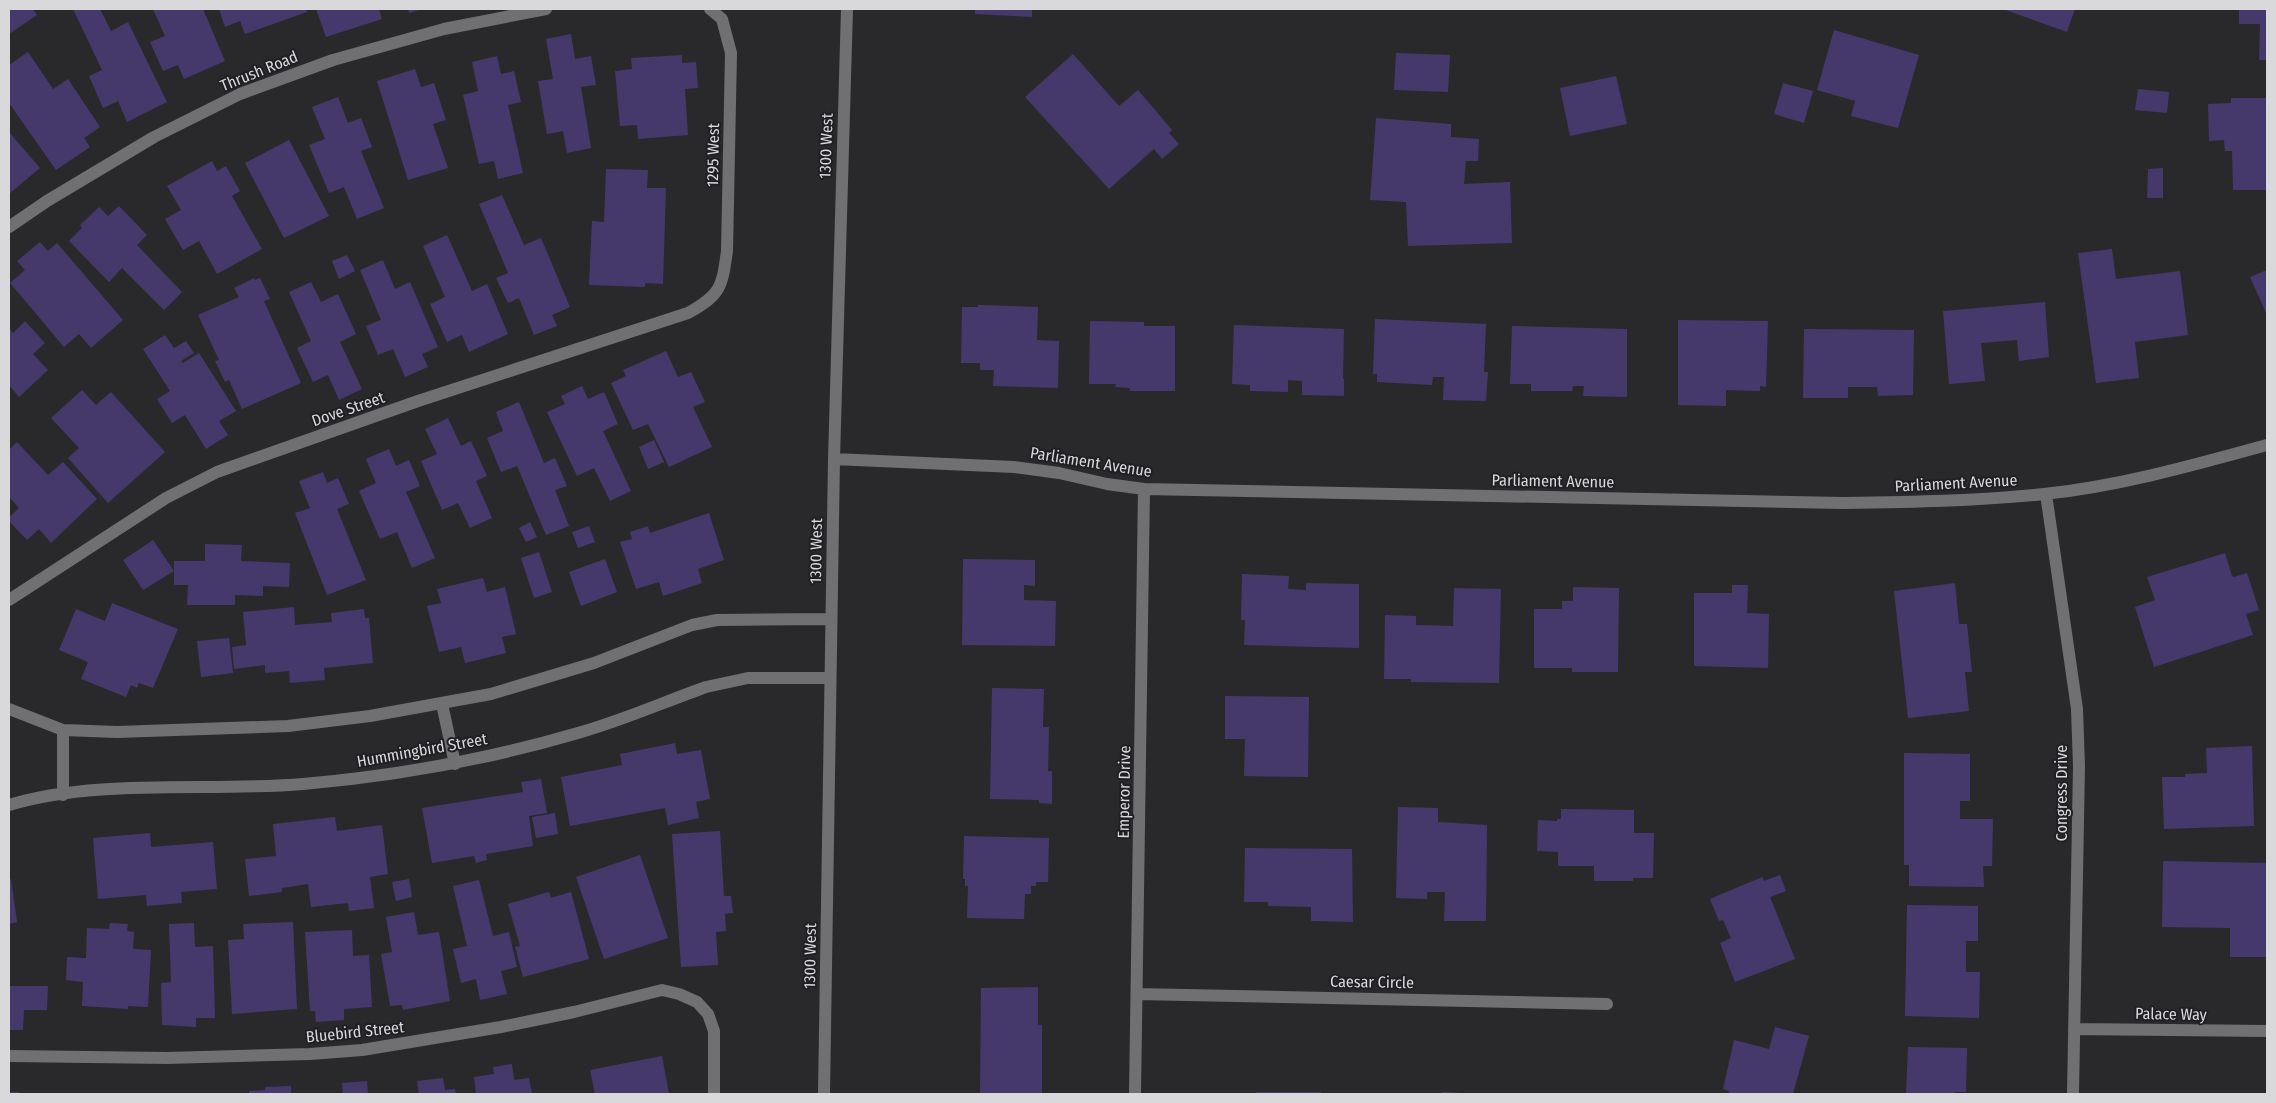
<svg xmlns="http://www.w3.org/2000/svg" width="2276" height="1103" viewBox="0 0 2276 1103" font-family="'Fira Sans Condensed',sans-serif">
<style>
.building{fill:#45396c}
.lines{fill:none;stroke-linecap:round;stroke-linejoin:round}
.minor{stroke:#707072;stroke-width:12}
.labels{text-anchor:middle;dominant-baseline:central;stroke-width:4;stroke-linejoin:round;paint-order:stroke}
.street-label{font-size:16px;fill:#d9d8db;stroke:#201f23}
</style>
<rect width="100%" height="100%" fill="#29292c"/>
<path class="building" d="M 9,9 L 33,9 L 37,15 L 9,34 Z
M 73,9 L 100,9 L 111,31 L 128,22 L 167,102 L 127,122 L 118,101 L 103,108 L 89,76 L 102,70 Z
M 153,9 L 203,9 L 225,61 L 184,79 L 178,65 L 163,71 L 150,42 L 165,36 Z
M 219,9 L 306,9 L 307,12 L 245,34 L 240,21 L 225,27 Z
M 316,9 L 379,9 L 382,19 L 326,37 Z
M 408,9 L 422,9 L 409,13 Z
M 975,9 L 1032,9 L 1032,17 L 975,14 Z
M 2003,9 L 2075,9 L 2067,32 Z
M 2239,9 L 2267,9 L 2267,60 L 2259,60 L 2260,24 L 2239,24 Z
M 1834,30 L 1919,55 L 1898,128 L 1851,116 L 1855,101 L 1817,90 Z
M 571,34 L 575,59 L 591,56 L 596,85 L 581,87 L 591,148 L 567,153 L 563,131 L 547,134 L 538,81 L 553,79 L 546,39 Z
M 28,52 L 53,89 L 68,79 L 100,127 L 84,138 L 90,147 L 56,170 L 9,103 L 9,65 Z
M 1396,53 L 1450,55 L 1448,92 L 1394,90 Z
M 1073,54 L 1119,106 L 1138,90 L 1172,130 L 1169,133 L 1179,144 L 1162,159 L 1154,149 L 1109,189 L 1025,97 Z
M 682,55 L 682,63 L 696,62 L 698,88 L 685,89 L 688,135 L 638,139 L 637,125 L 620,126 L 615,71 L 632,69 L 631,58 Z
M 497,56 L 501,74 L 514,71 L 521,102 L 508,105 L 523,173 L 498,179 L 494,161 L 479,164 L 463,95 L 478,91 L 472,62 Z
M 415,69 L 421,87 L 434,83 L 446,120 L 433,124 L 448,168 L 408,180 L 377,81 Z
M 1616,76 L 1627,124 L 1570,136 L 1560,88 Z
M 1783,83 L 1813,91 L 1804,123 L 1774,114 Z
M 2138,89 L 2169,92 L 2167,113 L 2135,110 Z
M 338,97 L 348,123 L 361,118 L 372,147 L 361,151 L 384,208 L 357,219 L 344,187 L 329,193 L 309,145 L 325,139 L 312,107 Z
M 2231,98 L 2267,98 L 2267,190 L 2233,190 L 2232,151 L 2225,151 L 2224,140 L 2209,141 L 2208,104 L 2231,103 Z
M 1376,118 L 1451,124 L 1451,137 L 1479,139 L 1478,161 L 1466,161 L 1464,184 L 1510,182 L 1512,243 L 1408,246 L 1406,202 L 1370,200 Z
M 9,132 L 40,168 L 9,194 Z
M 289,140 L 329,216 L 284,238 L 245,163 Z
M 212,161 L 217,171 L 226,166 L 240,191 L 232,196 L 262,249 L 217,274 L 199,241 L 183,250 L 165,219 L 181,210 L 167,186 Z
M 2163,168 L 2163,198 L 2147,198 L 2148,169 Z
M 606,169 L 648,170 L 647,188 L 666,188 L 663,284 L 645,283 L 645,287 L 589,285 L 592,221 L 604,222 Z
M 502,195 L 524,245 L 541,238 L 570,307 L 552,315 L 557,326 L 534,335 L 519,298 L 508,303 L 496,278 L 508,273 L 479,204 Z
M 119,206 L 147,235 L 137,245 L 182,292 L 164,310 L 122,268 L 109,282 L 69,241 L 82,228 L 80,225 L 99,207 L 108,216 Z
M 447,235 L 472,291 L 487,284 L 508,334 L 469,352 L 462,335 L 447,342 L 430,304 L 445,297 L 423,246 Z
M 40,242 L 48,251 L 57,243 L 123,320 L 91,348 L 79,334 L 64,347 L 10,283 L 25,270 L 17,261 Z
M 2112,249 L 2116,279 L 2180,271 L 2188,335 L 2135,342 L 2139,378 L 2096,383 L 2078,253 Z
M 347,255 L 355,271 L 339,279 L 332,261 Z
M 383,260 L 395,289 L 410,282 L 438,347 L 422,354 L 428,367 L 405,377 L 393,349 L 378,355 L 366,326 L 381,320 L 360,270 Z
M 2267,270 L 2267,315 L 2250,277 Z
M 254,278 L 254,280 L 260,278 L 270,299 L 264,301 L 301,383 L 242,409 L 229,380 L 225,382 L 215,361 L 219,360 L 198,315 L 239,297 L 234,288 Z
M 311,282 L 321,302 L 338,294 L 356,334 L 340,342 L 362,389 L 339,400 L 328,375 L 313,382 L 297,348 L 311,341 L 289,292 Z
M 2045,302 L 2049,357 L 2019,361 L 2017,340 L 1981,343 L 1985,381 L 1949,384 L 1943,311 Z
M 978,305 L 1038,307 L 1037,340 L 1059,341 L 1058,388 L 993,386 L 994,370 L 980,370 L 980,363 L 961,363 L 962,307 L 978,307 Z
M 1375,319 L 1486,324 L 1484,372 L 1488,372 L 1486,401 L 1443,400 L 1444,377 L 1433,377 L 1432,385 L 1377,382 L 1377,374 L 1373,374 Z
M 1678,320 L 1768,321 L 1766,387 L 1760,386 L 1760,391 L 1726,390 L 1726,406 L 1678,405 Z
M 25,321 L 45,343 L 33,354 L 48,370 L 19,397 L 9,385 L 9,328 L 13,333 Z
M 1090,321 L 1144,322 L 1144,326 L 1175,326 L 1175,391 L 1130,391 L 1130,388 L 1115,387 L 1116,384 L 1089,384 Z
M 1234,325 L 1344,329 L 1343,379 L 1344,379 L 1344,396 L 1302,395 L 1302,381 L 1288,380 L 1288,392 L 1250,391 L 1250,385 L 1232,384 Z
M 1512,326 L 1627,329 L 1627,397 L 1583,396 L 1584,386 L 1573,386 L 1572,391 L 1531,391 L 1531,384 L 1510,384 Z
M 1804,329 L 1914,330 L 1913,395 L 1878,396 L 1877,387 L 1848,387 L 1848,398 L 1803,398 Z
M 165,335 L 174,348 L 186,341 L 194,353 L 181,361 L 183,363 L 199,353 L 236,411 L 219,421 L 228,435 L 206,449 L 185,415 L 172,423 L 157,399 L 170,391 L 143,349 Z
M 666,351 L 678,377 L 691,372 L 705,402 L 693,407 L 712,447 L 669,467 L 648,424 L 633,430 L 611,383 L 626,376 L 623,370 Z
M 582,386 L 588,399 L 604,392 L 618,424 L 603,431 L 631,491 L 610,501 L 594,468 L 577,476 L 547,412 L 565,404 L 561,396 Z
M 82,390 L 96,405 L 111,392 L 165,452 L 108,503 L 68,458 L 79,448 L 51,418 Z
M 519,402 L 544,463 L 555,458 L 567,486 L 555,490 L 569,526 L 546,535 L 517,466 L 501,472 L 487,438 L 503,431 L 496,412 Z
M 448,418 L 461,446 L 471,441 L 487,476 L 476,481 L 492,518 L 470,528 L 458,503 L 442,510 L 421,461 L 437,454 L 425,429 Z
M 654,440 L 664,462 L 648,469 L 639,447 Z
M 17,442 L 48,475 L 63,462 L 97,499 L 51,543 L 39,529 L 27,540 L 9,521 L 9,517 L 19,508 L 9,497 L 9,450 Z
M 389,449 L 396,466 L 409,460 L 420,486 L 406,492 L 435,558 L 412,568 L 397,532 L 380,539 L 359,491 L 376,483 L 366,459 Z
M 323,472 L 327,483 L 338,478 L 349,504 L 337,509 L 366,580 L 327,595 L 295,513 L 310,508 L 299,481 Z
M 709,513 L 724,560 L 698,569 L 702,583 L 663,596 L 659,582 L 636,589 L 620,542 L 632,539 L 630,532 L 648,526 L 650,533 Z
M 530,522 L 537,537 L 526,542 L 519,528 Z
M 589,526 L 595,542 L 578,548 L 572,532 Z
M 153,540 L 174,571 L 143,590 L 123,560 Z
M 205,544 L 242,545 L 241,561 L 290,563 L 289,587 L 263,586 L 263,596 L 235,595 L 235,605 L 187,605 L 188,585 L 174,585 L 174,561 L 205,561 Z
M 539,552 L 552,592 L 534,598 L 521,558 Z
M 2225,553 L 2232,576 L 2234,577 L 2247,573 L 2259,610 L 2246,614 L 2253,635 L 2154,667 L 2135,607 L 2155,600 L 2147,577 Z
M 605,559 L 617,592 L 581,606 L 569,572 Z
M 963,559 L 1035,560 L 1035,586 L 1024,585 L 1024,600 L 1056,601 L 1055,646 L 962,645 Z
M 1242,574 L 1289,576 L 1288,589 L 1306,590 L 1306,583 L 1359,584 L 1359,648 L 1244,645 L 1245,620 L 1241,620 Z
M 483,578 L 487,592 L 505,587 L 516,634 L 502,637 L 506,653 L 465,663 L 461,647 L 439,652 L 427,606 L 441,603 L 437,589 Z
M 1955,583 L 1959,624 L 1967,624 L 1972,672 L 1965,672 L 1969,711 L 1908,718 L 1894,591 Z
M 1732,585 L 1748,585 L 1747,613 L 1769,614 L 1768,668 L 1694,666 L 1694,593 L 1732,593 Z
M 1573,587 L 1619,588 L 1618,672 L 1572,672 L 1572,668 L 1534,668 L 1534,609 L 1562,609 L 1562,601 L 1573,601 Z
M 1454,588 L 1501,589 L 1499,683 L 1411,682 L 1411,679 L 1384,679 L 1385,615 L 1416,616 L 1416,625 L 1453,626 Z
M 112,603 L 178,629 L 153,688 L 139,683 L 137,688 L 131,685 L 126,697 L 81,679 L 88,662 L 59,650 L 76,609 L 105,621 Z
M 294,607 L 295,625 L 332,622 L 331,613 L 364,609 L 365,618 L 369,618 L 373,663 L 324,668 L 325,680 L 290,683 L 289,671 L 265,673 L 265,665 L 234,669 L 232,647 L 246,645 L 243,612 Z
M 229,638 L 233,673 L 201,677 L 197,641 Z
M 992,688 L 1044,689 L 1043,727 L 1049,727 L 1048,771 L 1052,771 L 1052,804 L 1039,803 L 1039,800 L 990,799 Z
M 1225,696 L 1309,697 L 1308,777 L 1244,776 L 1245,739 L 1225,739 Z
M 675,743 L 677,754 L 701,750 L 710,799 L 696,802 L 699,818 L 668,825 L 665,808 L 570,826 L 561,777 L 622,765 L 620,754 Z
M 2252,746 L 2254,826 L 2164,829 L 2162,777 L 2185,777 L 2185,774 L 2207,773 L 2206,748 Z
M 1904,753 L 1970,754 L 1970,801 L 1960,801 L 1960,819 L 1993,819 L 1992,866 L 1983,866 L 1984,887 L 1909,886 L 1909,865 L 1904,865 Z
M 541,779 L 547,813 L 529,816 L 533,846 L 486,854 L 487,860 L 476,863 L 474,856 L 432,863 L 422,808 L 523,792 L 521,782 Z
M 1398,807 L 1438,808 L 1438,822 L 1487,825 L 1486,921 L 1444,921 L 1445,892 L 1427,892 L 1427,899 L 1396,898 Z
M 1561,809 L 1634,810 L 1634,833 L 1654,833 L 1653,878 L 1633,878 L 1633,881 L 1594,881 L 1594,866 L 1558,866 L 1558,852 L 1537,851 L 1538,820 L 1557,821 L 1557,819 L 1561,819 Z
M 555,813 L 558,834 L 536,838 L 532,817 Z
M 335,817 L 337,831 L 382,825 L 388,874 L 370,877 L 374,908 L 349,911 L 348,903 L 311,907 L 308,884 L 282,888 L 282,892 L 249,896 L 245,859 L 276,856 L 273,824 Z
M 720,831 L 724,896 L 731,896 L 733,913 L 725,914 L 726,931 L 716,932 L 718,965 L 681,967 L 672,834 Z
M 150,833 L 151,847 L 213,842 L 217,889 L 181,892 L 182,903 L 147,906 L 146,895 L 98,899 L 93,838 Z
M 964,836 L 1049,838 L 1048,882 L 1036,882 L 1036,886 L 1031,886 L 1031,894 L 1025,894 L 1024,919 L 967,918 L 968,886 L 965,886 L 965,879 L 963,879 Z
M 1245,848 L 1352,849 L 1353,922 L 1311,921 L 1311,907 L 1268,906 L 1268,902 L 1244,902 Z
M 640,855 L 668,938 L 604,959 L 576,877 Z
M 2163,861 L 2267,863 L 2267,957 L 2230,957 L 2230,928 L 2162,927 Z
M 1780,875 L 1786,891 L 1770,897 L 1795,959 L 1735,982 L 1720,943 L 1731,938 L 1723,920 L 1719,921 L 1710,899 L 1762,877 L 1764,881 Z
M 11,879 L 17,922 L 9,924 L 9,880 Z
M 409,879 L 412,897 L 396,901 L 392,882 Z
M 479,880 L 493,936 L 509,932 L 517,967 L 501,971 L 507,994 L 480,1000 L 476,979 L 461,983 L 453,949 L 467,946 L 453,886 Z
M 549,892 L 551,898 L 571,892 L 589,959 L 523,977 L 515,947 L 520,946 L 508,904 Z
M 1907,905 L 1978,906 L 1978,941 L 1966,941 L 1966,972 L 1980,972 L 1979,1018 L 1905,1016 Z
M 414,912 L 418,935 L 439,932 L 450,1001 L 403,1010 L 402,1005 L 390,1006 L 381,954 L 392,952 L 386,917 Z
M 293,922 L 297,1009 L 232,1014 L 228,940 L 244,939 L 243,924 Z
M 110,923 L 128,924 L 127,931 L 134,932 L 133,949 L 151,950 L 148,1007 L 128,1006 L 128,1009 L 82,1006 L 83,982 L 66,980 L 67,957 L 86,958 L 87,928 L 109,929 Z
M 194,923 L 195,947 L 213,946 L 215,1018 L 196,1018 L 196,1027 L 162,1025 L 161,983 L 171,982 L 169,924 Z
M 352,930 L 353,956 L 369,955 L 372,1007 L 344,1009 L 344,1020 L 316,1022 L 315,1011 L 310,1011 L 305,932 Z
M 9,986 L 48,986 L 47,1010 L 24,1010 L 23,1030 L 9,1030 Z
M 1038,987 L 1038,1025 L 1042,1025 L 1042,1094 L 980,1094 L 981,988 Z
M 1775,1027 L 1809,1036 L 1793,1094 L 1728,1094 L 1729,1091 L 1723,1089 L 1734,1040 L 1769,1049 Z
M 1908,1047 L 1967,1048 L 1966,1092 L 1955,1092 L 1955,1094 L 1906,1094 Z
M 662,1056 L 669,1094 L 595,1094 L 590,1070 Z
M 512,1064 L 514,1080 L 529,1078 L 532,1094 L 476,1094 L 474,1077 L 494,1074 L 493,1067 Z
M 443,1078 L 445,1090 L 455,1089 L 456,1094 L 419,1094 L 417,1081 Z
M 367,1081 L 368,1094 L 343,1094 L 342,1083 Z
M 291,1086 L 291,1094 L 249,1094 L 249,1091 L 265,1090 L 265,1087 Z
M 9,1092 L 19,1092 L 19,1094 L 9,1094 Z
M 1256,1092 L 1321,1092 L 1321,1094 L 1256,1094 Z
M 1442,1092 L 1462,1093 L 1462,1094 L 1442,1094 Z"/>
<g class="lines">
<path class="minor" d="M 9,227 L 47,201 L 154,137 L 240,94 L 333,60 L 444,29 L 546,9
M 834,459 L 1014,467 L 1059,473 L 1107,484 L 1144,489 L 1843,503 C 1910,502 1977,501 2044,494 C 2120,486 2194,465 2267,445
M 2046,494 L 2077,709 L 2079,766 L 2073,1094
M 9,600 L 166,498 L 217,472 L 418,401 L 688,313 C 721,295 722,287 727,251 L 731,53 L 722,19 L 710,9
M 442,704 L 455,764
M 9,709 L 63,730 L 117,732 L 288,726 L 370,716 L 491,694 L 594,663 L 692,625 L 717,620 L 831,619
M 63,795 L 63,730
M 9,805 C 98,778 209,792 303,784 C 396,776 489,759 578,733 C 621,721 664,702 706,687 L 748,678 L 830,678
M 1137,994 L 1607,1004
M 2074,1029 L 2267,1031
M 9,1056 L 167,1058 L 310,1054 L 362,1050 L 501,1027 L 574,1012 L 662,990 L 679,994 L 697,1002 L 708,1014 L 714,1031 L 714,1094
M 824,1094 L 834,459 L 847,9
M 1135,1094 L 1144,489"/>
</g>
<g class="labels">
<g class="street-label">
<text transform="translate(259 71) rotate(-22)">Thrush Road</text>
<text transform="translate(826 146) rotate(-88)">1300 West</text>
<text transform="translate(713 155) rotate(-89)">1295 West</text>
<text transform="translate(348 409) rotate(-19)">Dove Street</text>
<text transform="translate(1091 462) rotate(9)">Parliament Avenue</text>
<text transform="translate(1553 481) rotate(1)">Parliament Avenue</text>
<text transform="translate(1956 483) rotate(-3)">Parliament Avenue</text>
<text transform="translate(816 551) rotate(-89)">1300 West</text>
<text transform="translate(422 750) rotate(-10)">Hummingbird Street</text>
<text transform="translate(1124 792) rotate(-89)">Emperor Drive</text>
<text transform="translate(2061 793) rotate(-90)">Congress Drive</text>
<text transform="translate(810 956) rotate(-89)">1300 West</text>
<text transform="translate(1372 982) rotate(1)">Caesar Circle</text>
<text transform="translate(2171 1014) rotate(1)">Palace Way</text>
<text transform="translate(355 1032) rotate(-6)">Bluebird Street</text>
</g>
</g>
<rect width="2276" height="1103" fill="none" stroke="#d9d8db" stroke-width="20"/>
</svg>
